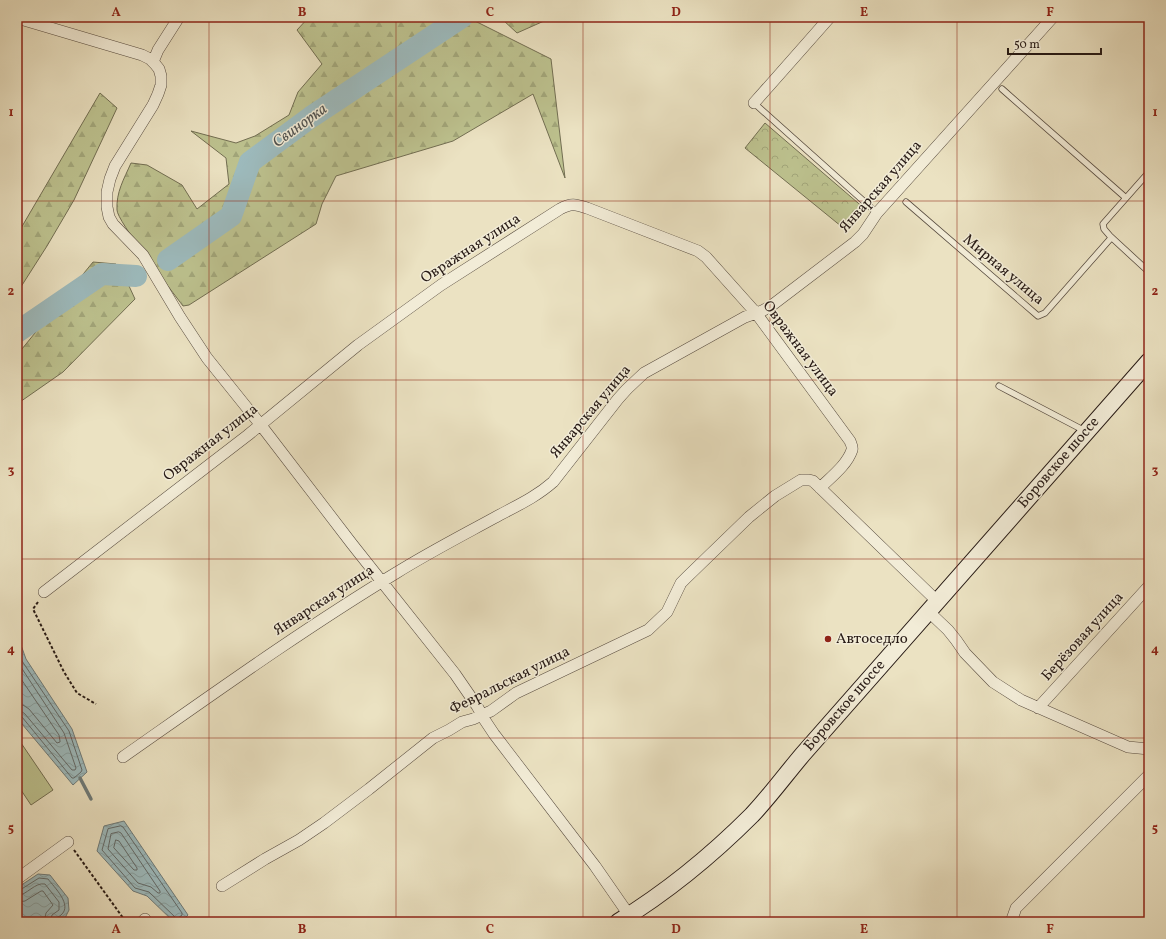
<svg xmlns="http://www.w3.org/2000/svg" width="1166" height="939" viewBox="0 0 1166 939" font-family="Vollkorn,serif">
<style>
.green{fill:#bdc28f;stroke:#726e52}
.forest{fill:url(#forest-firs);stroke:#726e52}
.park{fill:url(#park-crowns);stroke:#726e52}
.water{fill:url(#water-waves);stroke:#6e7b7a}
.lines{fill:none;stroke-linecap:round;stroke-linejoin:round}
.shore{stroke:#626a6a;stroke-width:1}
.stream{stroke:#6e7b7a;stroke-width:3.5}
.river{stroke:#9dbbbe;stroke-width:22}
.lane-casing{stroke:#584c40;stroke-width:7}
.street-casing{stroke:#584c40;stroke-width:12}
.secondary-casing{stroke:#271a15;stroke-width:18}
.path{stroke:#271a15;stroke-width:2;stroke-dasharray:3 2;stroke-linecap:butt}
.lane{stroke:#f2ecd7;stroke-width:5.5}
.street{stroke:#f2ecd7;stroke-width:11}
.secondary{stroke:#f2ecd7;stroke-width:16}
.grid{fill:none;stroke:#8f2418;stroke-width:1;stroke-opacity:0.55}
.poi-dot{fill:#8f2418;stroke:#f2ecd7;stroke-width:1.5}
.labels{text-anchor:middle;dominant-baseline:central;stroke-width:3;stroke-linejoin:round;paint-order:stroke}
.street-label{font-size:15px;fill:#271a15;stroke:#f2ecd7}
.poi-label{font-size:15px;fill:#271a15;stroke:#f2ecd7;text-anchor:start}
.water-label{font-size:16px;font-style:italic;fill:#505250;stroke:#f2ecd7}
.neatline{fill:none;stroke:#8f2418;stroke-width:1.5}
.grid-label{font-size:13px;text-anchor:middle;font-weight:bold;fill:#8f2418}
</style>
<defs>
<pattern id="forest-firs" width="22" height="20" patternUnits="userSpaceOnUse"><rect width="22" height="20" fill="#bdc28f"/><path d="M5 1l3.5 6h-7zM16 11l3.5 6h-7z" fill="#a2a67a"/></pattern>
<pattern id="park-crowns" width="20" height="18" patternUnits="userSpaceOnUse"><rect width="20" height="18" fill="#bdc28f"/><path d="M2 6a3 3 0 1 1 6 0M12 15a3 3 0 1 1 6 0" fill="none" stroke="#a2a67a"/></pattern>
<pattern id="water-waves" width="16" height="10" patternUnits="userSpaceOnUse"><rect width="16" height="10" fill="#9dbbbe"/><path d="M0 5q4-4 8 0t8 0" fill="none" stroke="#87a0a2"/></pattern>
</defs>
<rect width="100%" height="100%" fill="#ebe2c2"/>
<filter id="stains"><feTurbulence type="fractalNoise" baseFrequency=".005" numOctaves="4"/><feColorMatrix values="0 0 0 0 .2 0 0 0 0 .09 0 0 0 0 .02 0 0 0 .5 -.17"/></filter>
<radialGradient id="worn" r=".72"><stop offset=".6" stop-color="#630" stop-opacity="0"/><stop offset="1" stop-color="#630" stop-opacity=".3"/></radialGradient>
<path class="green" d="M 17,737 L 53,790 L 31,805 L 17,784 Z"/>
<path class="forest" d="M 309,17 L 467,17 L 551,59 L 565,178 L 533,94 L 453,141 L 336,176 L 322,204 L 316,224 L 189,305 L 183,306 C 172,291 117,221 117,210 C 116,192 124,179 131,163 L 147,165 L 182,185 L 197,209 L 229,184 L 226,158 L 191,131 L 236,143 L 255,136 L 289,115 L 298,92 L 322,64 L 297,30 Z
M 497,17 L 553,17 L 517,33 L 503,20 Z
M 100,93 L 117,108 L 74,200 L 47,246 L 17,293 L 17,235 Z
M 93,262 L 116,264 L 129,286 L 135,299 L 63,372 L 17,404 L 17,355 Z"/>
<path class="park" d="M 765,123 L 865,209 L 847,231 L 745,148 Z"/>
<path class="water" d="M 17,634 L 26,659 L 72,729 L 87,772 L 73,785 L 17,718 Z
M 124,821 L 188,915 L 181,922 L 174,922 L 147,896 L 133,891 L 97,851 L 104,826 Z
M 38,874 L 50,875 L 68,898 L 69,910 L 65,918 L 55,922 L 17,922 L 17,888 Z"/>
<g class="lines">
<path class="shore" d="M 17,646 L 22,661 L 69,731 L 82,770 L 81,772 L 74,778 L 72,778 L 22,717 L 17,716
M 17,661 L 64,733 L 76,768 L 75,770 L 72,770 L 25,714 L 21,711 L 17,711
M 17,673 L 59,735 L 60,741 L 60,742 L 57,743 L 29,709 L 23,705 L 17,705
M 121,826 L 123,827 L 182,913 L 182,915 L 178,918 L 176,918 L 149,892 L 135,888 L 102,850 L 108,829 Z
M 119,832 L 121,833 L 160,891 L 160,893 L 158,893 L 151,887 L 138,883 L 108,849 L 111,834 Z
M 116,840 L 119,841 L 137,868 L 137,870 L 134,870 L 114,848 Z
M 17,891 L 20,890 L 39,878 L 48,879 C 54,887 73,905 61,915 C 60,916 58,917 56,918 L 55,922
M 17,896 C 27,895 35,882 45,884 L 59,902 L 59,910 L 52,915 L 50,922
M 17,902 L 25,901 L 41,891 L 43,891 L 53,905 L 46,913 L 44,922"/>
<path class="stream" d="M 80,778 L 91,799
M 183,920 L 185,922"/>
<path class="river" d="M 168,260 L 231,216 L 250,162 L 311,117 L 462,17
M 17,332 L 102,274 L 136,276"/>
<defs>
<path id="lane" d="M 1002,89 L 1126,198
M 754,103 L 877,213
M 1149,172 L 1103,224 L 1104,229 L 1110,236 L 1149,272
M 906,202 L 1038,316 L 1045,313 L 1111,238
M 999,386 L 1085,431"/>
<path id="street" d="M 17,18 L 142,55 L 150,59 L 155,64 L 159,69 L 161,76 L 161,85 L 158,94 L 153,105 L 115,166 L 110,179 L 107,192 L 107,207 L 109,217 L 113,224 L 143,255 L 180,317 L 207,358 L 260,424 L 352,544 L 455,674 L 477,706 L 484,719 L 494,734 L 595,866 L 629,915
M 153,62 L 158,50 L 179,17
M 754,103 L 830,17
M 44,592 L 248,435 L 358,345 L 441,285 L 560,209 C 571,203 575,204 587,208 L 698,251 L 706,257 L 756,313 L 850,441 C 851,444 853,447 852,450 C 847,465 831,477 820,488
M 929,612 L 948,630 L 956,640 L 965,653 L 993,682 L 1021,700 L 1128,747 L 1149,749
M 1038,708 L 1149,586
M 123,757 C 213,694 302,630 396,573 C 428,553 461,536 494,518 C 514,507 535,498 553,482 L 618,399 L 627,389 L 644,373 L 745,317 L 762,311 L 771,306 L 855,242 L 863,234 L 877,213 L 1053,17
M 17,879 L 68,842
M 222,886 L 265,859 L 299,840 L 324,823 L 369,789 L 433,738 L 449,730 L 462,722 L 473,719 L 491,711 L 516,693 L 648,630 L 667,612 L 681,583 L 687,577 L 749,517 L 775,496 L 801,480 L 809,480 L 813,481 L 938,602
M 142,922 L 145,919
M 1011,922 L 1016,908 L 1149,775"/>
<path id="secondary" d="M 618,922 C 667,892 711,856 752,815 C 770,796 786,774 803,754 L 1149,361"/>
</defs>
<use href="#lane" class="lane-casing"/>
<use href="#street" class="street-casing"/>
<use href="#secondary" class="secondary-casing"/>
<path class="path" d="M 38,602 L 33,609 L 64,672 L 77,693 L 96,704
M 74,850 L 126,922"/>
<use href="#lane" class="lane"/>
<use href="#street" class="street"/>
<use href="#secondary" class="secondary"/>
</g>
<path class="grid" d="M 209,17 L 209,922M 396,17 L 396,922M 583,17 L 583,922M 770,17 L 770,922M 957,17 L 957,922M 17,201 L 1149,201M 17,380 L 1149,380M 17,559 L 1149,559M 17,738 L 1149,738"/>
<circle class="poi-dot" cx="828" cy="639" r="4"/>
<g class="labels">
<g class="street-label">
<text transform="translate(881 187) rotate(-49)">Январская улица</text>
<text transform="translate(471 249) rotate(-33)">Овражная улица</text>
<text transform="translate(1003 270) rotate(40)">Мирная улица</text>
<text transform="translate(800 349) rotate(53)">Овражная улица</text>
<text transform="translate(591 412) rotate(-50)">Январская улица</text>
<text transform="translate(211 443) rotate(-38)">Овражная улица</text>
<text transform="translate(1059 463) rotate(-49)">Боровское шоссе</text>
<text transform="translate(324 601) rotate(-33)">Январская улица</text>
<text transform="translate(1083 637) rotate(-48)">Берёзовая улица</text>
<text transform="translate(510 681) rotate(-27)">Февральская улица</text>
<text transform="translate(845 706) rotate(-49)">Боровское шоссе</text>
</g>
<g class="poi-label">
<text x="836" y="639">Автоседло</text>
</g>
<g class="water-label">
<text transform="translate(300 126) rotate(-36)">Свинорка</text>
</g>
</g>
<rect width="1166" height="939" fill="none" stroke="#ebe2c2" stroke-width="44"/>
<path d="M1008 48v6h93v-6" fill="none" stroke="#271a15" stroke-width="2"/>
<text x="1014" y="48" font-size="12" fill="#271a15" stroke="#f2ecd7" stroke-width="3" paint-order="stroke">50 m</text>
<rect x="22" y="22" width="1122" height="895" class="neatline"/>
<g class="grid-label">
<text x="116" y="16">A</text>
<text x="302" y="16">B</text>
<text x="490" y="16">C</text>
<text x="676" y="16">D</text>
<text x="864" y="16">E</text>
<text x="1050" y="16">F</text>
<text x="11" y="116">1</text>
<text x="1155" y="116">1</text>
<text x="11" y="295">2</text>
<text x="1155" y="295">2</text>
<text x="11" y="474">3</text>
<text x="1155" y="474">3</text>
<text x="11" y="653">4</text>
<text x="1155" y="653">4</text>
<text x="11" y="832">5</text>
<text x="1155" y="832">5</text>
<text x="116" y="933">A</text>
<text x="302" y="933">B</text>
<text x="490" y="933">C</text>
<text x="676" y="933">D</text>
<text x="864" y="933">E</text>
<text x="1050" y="933">F</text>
</g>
<rect width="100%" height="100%" filter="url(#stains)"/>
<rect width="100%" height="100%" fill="url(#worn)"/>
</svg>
